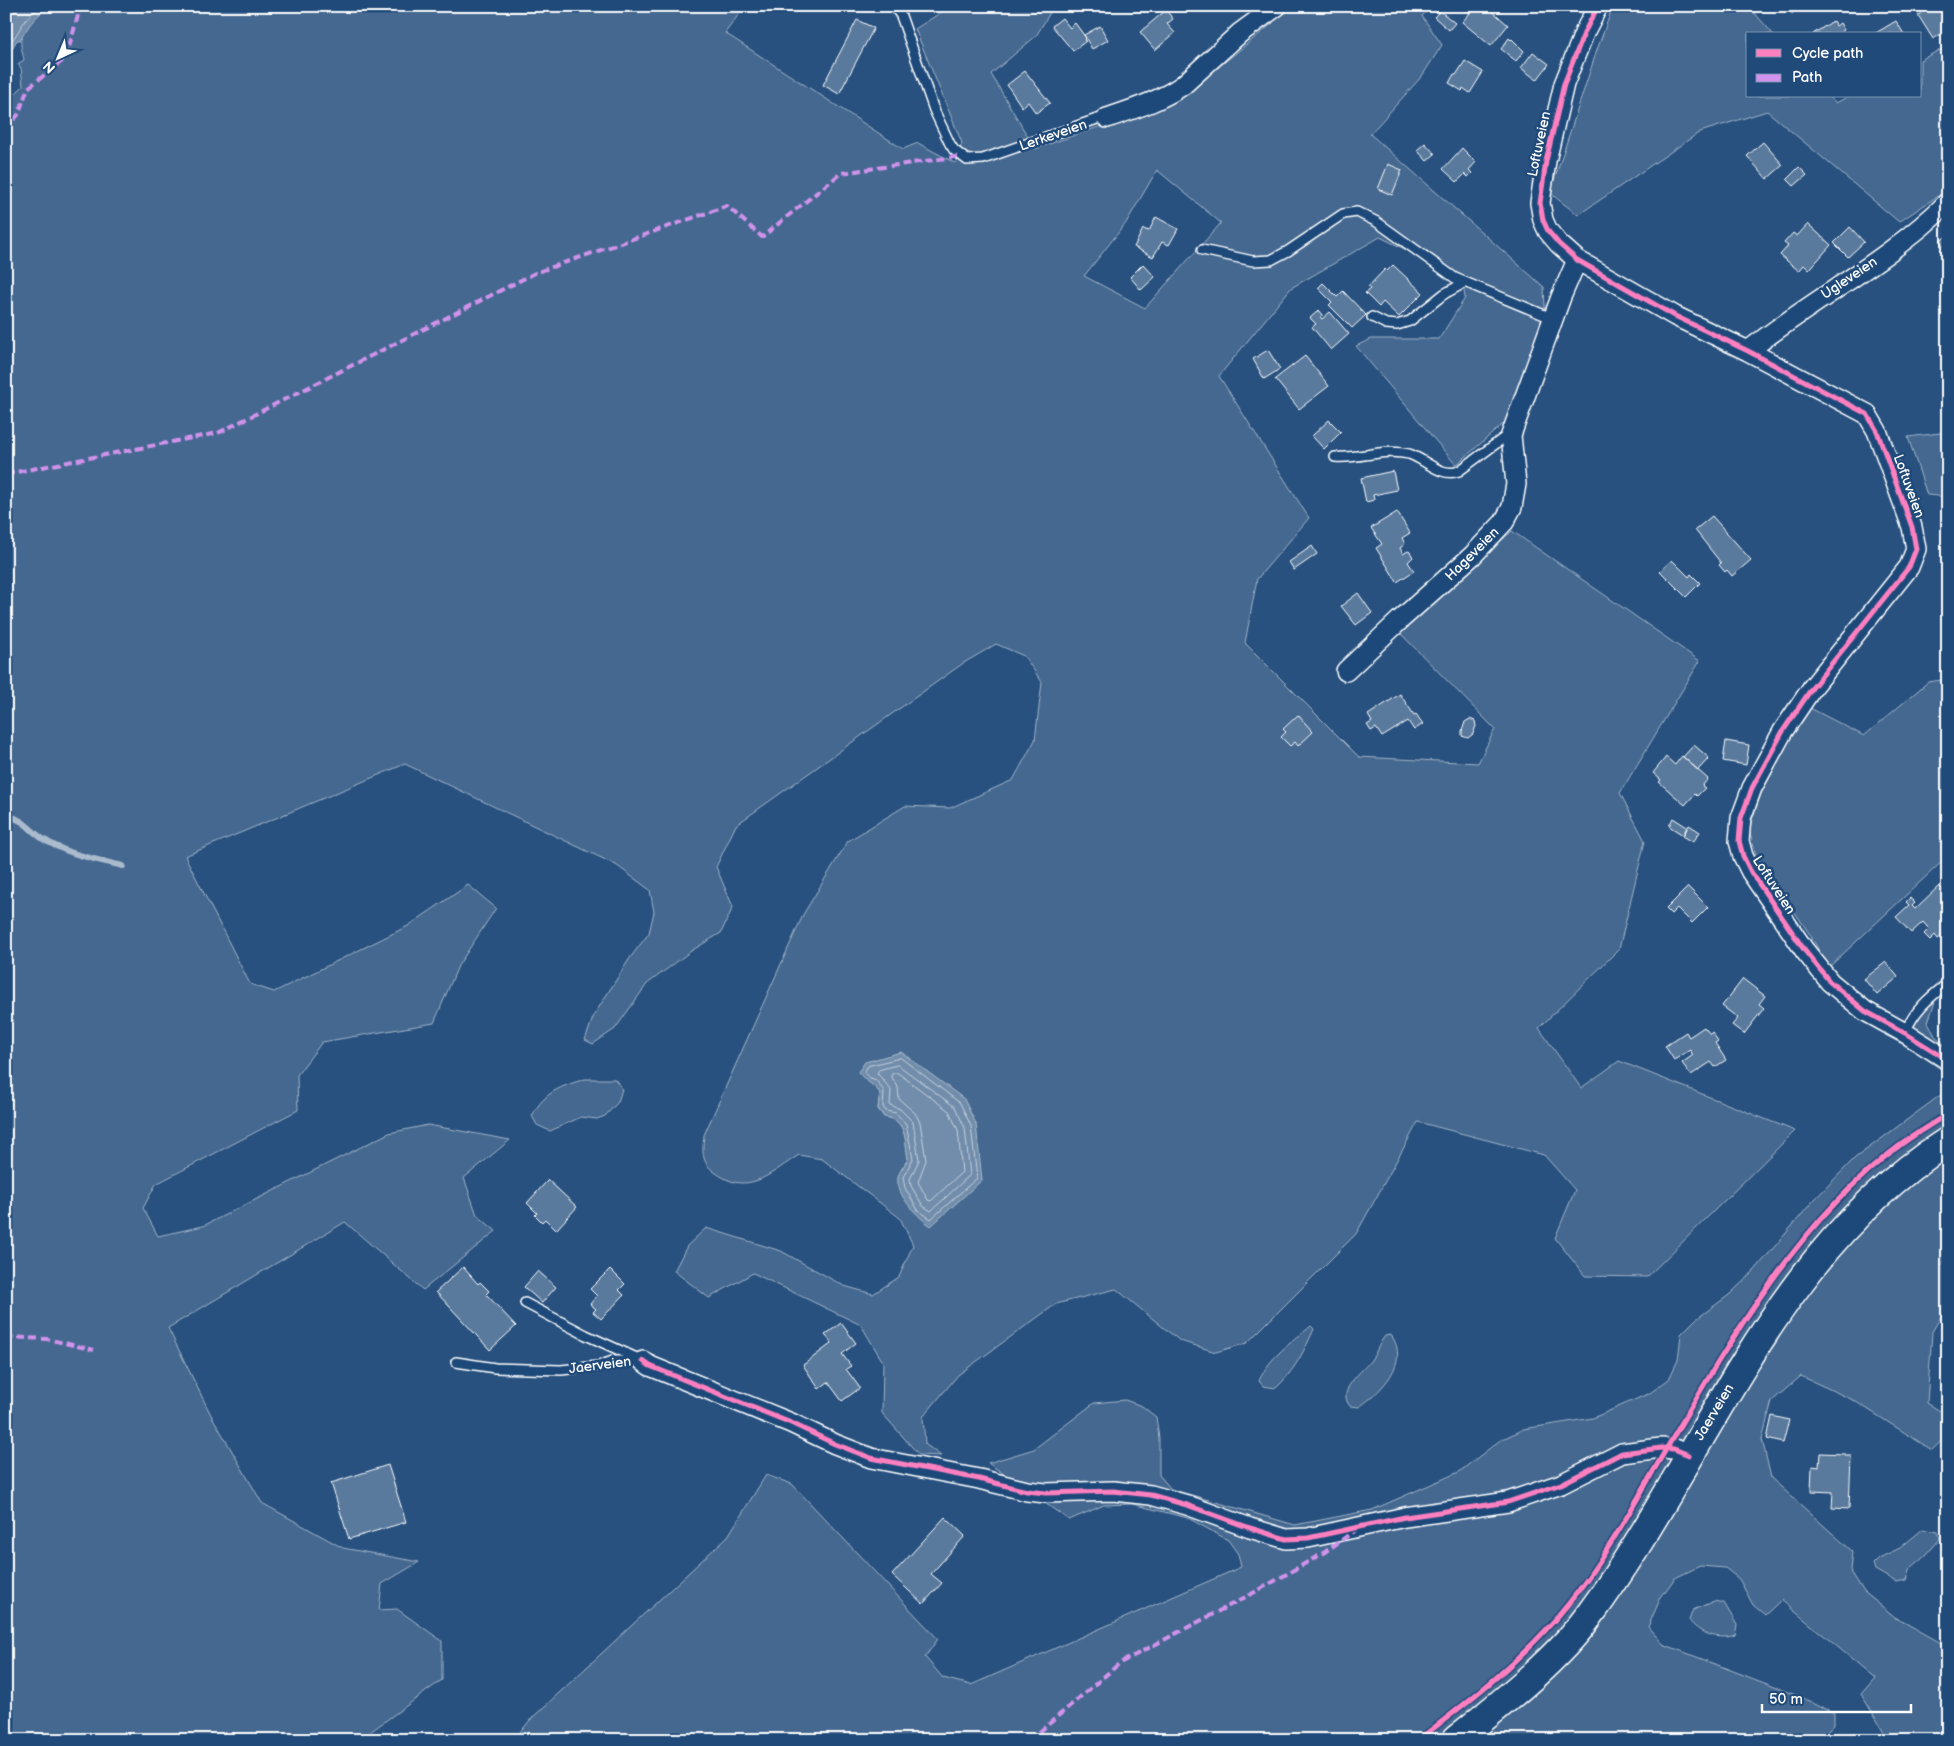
<svg xmlns="http://www.w3.org/2000/svg" width="1954" height="1746" viewBox="0 0 1954 1746" font-family="'Balsamiq Sans',sans-serif">
<style>
.green{fill:#446890;stroke:#a2b4c8;fill-rule:evenodd}
.water{fill:#718dab;stroke:#aabbcd}
.lines{fill:none;stroke-linecap:round;stroke-linejoin:round}
.shore{stroke:#c6d1dd;stroke-width:1}
.stream{stroke:#aabbcd;stroke-width:6}
.building{fill:#5a7a9d;stroke:#fff}
.service-casing{stroke:#fff;stroke-width:12}
.minor-casing{stroke:#fff;stroke-width:22}
.primary-casing{stroke:#fff;stroke-width:31}
.service{stroke:#1f4a7a;stroke-width:9}
.minor{stroke:#1f4a7a;stroke-width:19}
.primary{stroke:#1f4a7a;stroke-width:28}
.quiet{stroke:#d193ec;stroke-width:4;stroke-dasharray:8 4;stroke-linecap:butt}
.cycleway-casing{stroke:#1f4a7a;stroke-width:8}
.cycleway{stroke:#ff80c0;stroke-width:5}
.labels{text-anchor:middle;dominant-baseline:central;stroke-width:5;stroke-linejoin:round;paint-order:stroke}
.street-label{font-size:14px;fill:#fff;stroke:#1f4a7a}
</style>
<rect width="100%" height="100%" fill="#28517f"/>
<filter id="ink" filterUnits="userSpaceOnUse"><feTurbulence type="fractalNoise" baseFrequency=".02" numOctaves="2"/><feDisplacementMap in="SourceGraphic" scale="10" xChannelSelector="R" yChannelSelector="G"/><feConvolveMatrix kernelMatrix="1 2 1 2 8 2 1 2 1" color-interpolation-filters="sRGB"/></filter>
<g filter="url(#ink)">
<path class="green" d="M 50,6 L 745,6 L 725,33 L 903,149 L 918,143 L 955,163 L 962,143 L 915,29 L 951,6 L 1054,6 L 1036,36 L 991,74 L 1035,149 L 1179,99 L 1273,23 L 1279,6 L 1432,6 L 1422,16 L 1442,45 L 1422,76 L 1370,134 L 1544,287 L 1545,308 L 1510,418 L 1456,465 L 1356,346 L 1371,339 L 1439,339 L 1465,298 L 1462,277 L 1380,237 L 1291,288 L 1219,376 L 1309,518 L 1257,579 L 1245,643 L 1359,757 L 1478,763 L 1495,729 L 1399,632 L 1512,531 L 1700,661 L 1620,793 L 1645,841 L 1619,949 L 1539,1028 L 1581,1088 L 1619,1061 L 1795,1131 L 1647,1277 L 1585,1276 L 1555,1238 L 1575,1190 L 1544,1155 L 1418,1122 L 1356,1234 L 1247,1343 L 1216,1352 L 1180,1341 L 1116,1289 L 1056,1304 L 958,1375 L 923,1417 L 925,1444 L 941,1456 L 919,1455 L 882,1413 L 883,1362 L 861,1325 L 753,1273 L 709,1298 L 674,1271 L 687,1246 L 706,1228 L 781,1251 L 844,1286 L 873,1294 L 899,1277 L 913,1245 L 900,1218 L 822,1159 L 799,1155 C 773,1171 750,1196 719,1175 C 701,1164 702,1154 704,1135 L 804,913 L 848,841 L 905,806 L 950,808 L 1013,780 L 1035,740 L 1042,682 L 1024,656 L 996,644 L 962,664 L 736,825 L 716,867 L 733,907 L 721,933 L 691,951 L 647,984 L 615,1029 L 593,1044 L 585,1040 L 594,1015 L 630,958 L 649,933 L 654,912 L 650,890 L 616,865 L 405,764 L 185,856 L 250,984 L 274,992 L 408,926 L 468,885 L 496,908 L 458,966 L 434,1023 L 322,1042 L 297,1075 L 298,1110 L 156,1184 L 143,1208 L 158,1236 L 203,1226 L 389,1133 L 428,1125 L 510,1140 L 464,1178 L 477,1215 L 496,1231 L 423,1290 L 345,1222 L 168,1328 L 210,1413 L 262,1503 L 343,1548 L 419,1562 L 382,1584 L 379,1610 L 397,1609 L 442,1641 L 442,1680 L 359,1740 L 6,1740 L 6,93 L 15,94 L 23,86 L 21,68 L 18,64 L 24,60 C 23,54 20,45 21,39 C 22,26 39,12 50,6 ZM 1157,170 L 1221,223 L 1145,308 L 1084,276 L 1126,223 ZM 872,1083 L 982,1180 L 898,1176 L 908,1159 C 905,1141 907,1119 884,1117 L 878,1109 L 880,1093 Z
M 1613,6 L 1752,6 L 1751,9 L 1773,34 L 1748,34 L 1748,96 L 1829,96 L 1836,103 L 1849,96 L 1920,96 L 1920,60 L 1948,46 L 1948,189 L 1899,222 L 1767,111 L 1700,132 L 1578,215 L 1550,193 L 1597,50 Z
M 1948,432 L 1948,497 L 1927,495 L 1908,437 Z
M 1948,679 L 1948,856 L 1828,968 L 1811,936 L 1756,855 L 1749,829 L 1761,794 L 1791,736 L 1810,708 L 1864,736 L 1928,682 Z
M 1935,1002 L 1928,1022 L 1935,1036 L 1948,1047 L 1948,1252 L 1942,1265 L 1948,1271 L 1948,1304 L 1932,1332 L 1927,1403 L 1948,1416 L 1948,1435 L 1932,1450 L 1853,1400 L 1801,1376 L 1772,1401 L 1762,1439 L 1771,1478 L 1852,1551 L 1850,1570 L 1864,1592 L 1895,1617 L 1948,1647 L 1948,1740 L 1889,1740 L 1861,1694 L 1875,1678 L 1781,1600 L 1765,1615 L 1753,1605 L 1739,1579 L 1725,1568 L 1700,1566 L 1675,1578 L 1661,1597 L 1648,1627 L 1663,1644 L 1811,1701 L 1834,1713 L 1834,1724 L 1818,1740 L 514,1740 L 531,1719 L 728,1536 L 766,1475 L 792,1484 L 938,1639 L 925,1657 L 943,1678 L 971,1685 L 1241,1567 L 1238,1554 L 1228,1540 L 1188,1518 L 1132,1504 L 1104,1505 L 1069,1520 L 988,1463 L 1034,1449 L 1094,1403 L 1125,1400 L 1142,1406 L 1156,1417 L 1159,1438 L 1159,1475 L 1171,1489 L 1295,1525 L 1372,1510 L 1459,1472 L 1499,1441 L 1523,1429 L 1593,1418 L 1650,1393 L 1669,1379 L 1678,1360 L 1681,1334 L 1695,1320 L 1729,1295 L 1755,1270 L 1813,1201 L 1855,1158 L 1946,1091 L 1946,1073 L 1914,1050 L 1885,1035 Z
M 585,1079 L 615,1079 L 622,1089 L 618,1102 L 605,1116 L 597,1119 L 581,1117 L 550,1131 L 537,1125 L 532,1116 C 545,1091 560,1087 585,1079 Z
M 1311,1326 L 1314,1329 C 1305,1350 1293,1373 1276,1388 L 1263,1386 L 1259,1381 C 1268,1358 1293,1341 1311,1326 Z
M 1391,1335 C 1411,1362 1381,1392 1359,1407 L 1350,1406 C 1336,1390 1362,1372 1371,1360 C 1377,1352 1379,1343 1385,1336 Z
M 1923,1529 L 1938,1532 L 1940,1539 L 1926,1555 L 1911,1568 L 1907,1580 L 1896,1582 L 1875,1570 L 1873,1564 L 1879,1558 L 1900,1548 Z
M 1714,1601 L 1724,1603 L 1737,1625 L 1735,1635 C 1720,1641 1697,1633 1689,1620 L 1693,1610 Z"/>
<path class="water" d="M 6,6 L 46,6 L 46,9 C 34,18 28,26 21,39 L 16,41 L 13,48 L 6,51 Z
M 901,1052 L 964,1099 L 976,1124 L 982,1180 L 931,1226 C 918,1217 895,1195 898,1177 C 899,1172 905,1164 908,1159 C 905,1141 907,1119 884,1117 L 878,1108 L 880,1093 C 873,1084 865,1081 858,1072 L 865,1062 Z"/>
<g class="lines">
<path class="shore" d="M 6,46 C 13,42 17,33 21,27 C 25,19 34,12 41,6
M 901,1058 L 960,1103 L 971,1126 L 977,1178 L 931,1219 L 918,1210 L 905,1188 L 903,1177 L 913,1159 L 906,1124 L 896,1113 L 886,1111 L 883,1107 L 884,1091 L 876,1080 L 868,1077 L 864,1072 L 868,1066 Z
M 898,1065 L 955,1107 L 965,1128 L 970,1175 L 931,1211 L 923,1206 L 911,1186 L 910,1179 L 919,1160 L 913,1122 L 900,1109 L 890,1105 L 891,1090 L 877,1073 L 879,1070 Z
M 898,1073 L 949,1111 L 958,1130 L 962,1172 L 931,1201 L 928,1200 L 918,1182 L 926,1160 L 920,1122 L 915,1113 L 899,1099 L 898,1087 L 891,1076 L 892,1074 Z"/>
<path class="stream" d="M 6,815 C 27,820 31,833 48,842 C 71,855 97,860 123,866"/>
</g>
<path class="building" d="M 1461,6 L 1492,6 L 1490,9 L 1508,25 L 1491,46 L 1462,22 L 1470,13 Z
M 1785,6 L 1801,6 L 1792,14 Z
M 1933,6 L 1948,6 L 1948,30 L 1933,39 L 1918,15 Z
M 1166,10 L 1173,19 L 1167,24 L 1175,33 L 1155,50 L 1140,32 Z
M 1440,11 L 1455,23 L 1449,30 L 1434,17 Z
M 1062,18 L 1070,28 L 1075,23 L 1086,38 L 1084,40 L 1086,41 L 1073,51 L 1052,26 Z
M 857,20 L 874,28 L 839,94 L 823,85 Z
M 1833,21 L 1836,26 L 1840,23 L 1844,30 L 1838,34 L 1813,34 Z
M 1896,21 L 1904,34 L 1874,34 Z
M 1100,26 L 1108,40 L 1092,49 L 1084,35 Z
M 1509,38 L 1511,40 L 1512,39 L 1524,51 L 1516,61 L 1501,49 Z
M 1533,52 L 1549,64 L 1537,80 L 1521,68 Z
M 1465,61 L 1483,72 L 1470,93 L 1463,88 L 1462,91 L 1449,83 L 1454,74 L 1456,75 Z
M 1025,71 L 1050,103 L 1036,113 L 1028,102 L 1022,107 L 1007,85 Z
M 1763,142 L 1783,165 L 1767,179 L 1747,156 Z
M 1425,143 L 1435,154 L 1427,161 L 1417,150 Z
M 1462,148 L 1476,162 L 1469,170 L 1472,173 L 1468,177 L 1465,174 L 1457,182 L 1443,169 Z
M 1388,164 L 1402,170 L 1392,195 L 1378,189 Z
M 1799,167 L 1807,175 L 1794,186 L 1787,179 Z
M 1156,217 L 1178,229 L 1169,245 L 1162,242 L 1153,257 L 1134,247 L 1143,229 L 1149,231 Z
M 1808,224 L 1831,245 L 1809,270 L 1804,265 L 1799,271 L 1780,255 L 1788,246 L 1784,243 L 1793,233 L 1797,236 Z
M 1850,227 L 1864,242 L 1848,257 L 1834,243 Z
M 1948,235 L 1948,252 L 1940,241 Z
M 1143,264 L 1155,277 L 1141,290 L 1130,277 Z
M 1393,265 L 1423,293 L 1399,317 L 1383,302 L 1379,307 L 1365,293 L 1370,289 L 1368,287 L 1385,269 L 1387,271 Z
M 1323,283 L 1337,297 L 1343,291 L 1366,315 L 1352,328 L 1329,305 L 1332,302 L 1318,288 Z
M 1319,310 L 1323,315 L 1320,317 L 1322,319 L 1330,312 L 1349,334 L 1331,350 L 1312,327 L 1316,324 L 1310,318 Z
M 1268,350 L 1280,369 L 1264,379 L 1253,359 Z
M 1305,356 L 1329,386 L 1299,409 L 1275,379 Z
M 1329,420 L 1341,432 L 1324,449 L 1312,436 Z
M 1393,471 L 1397,490 L 1373,495 L 1374,500 L 1366,502 L 1361,478 Z
M 1397,512 L 1410,533 L 1402,538 L 1405,544 L 1400,548 L 1403,554 L 1408,551 L 1410,552 L 1413,557 L 1408,562 L 1414,571 L 1397,582 L 1376,548 L 1382,544 L 1371,528 Z
M 1712,516 L 1751,560 L 1732,576 L 1727,570 L 1725,572 L 1719,565 L 1721,563 L 1695,530 Z
M 1312,546 L 1317,554 L 1294,570 L 1289,562 Z
M 1672,560 L 1689,577 L 1691,574 L 1700,583 L 1686,597 L 1660,571 Z
M 1358,593 L 1372,613 L 1356,625 L 1341,606 Z
M 1400,694 L 1414,715 L 1416,714 L 1423,724 L 1414,730 L 1408,721 L 1382,737 L 1376,728 L 1371,731 L 1367,725 L 1372,722 L 1368,715 Z
M 1298,715 L 1313,732 L 1298,746 L 1295,742 L 1290,746 L 1281,737 L 1286,732 L 1283,729 Z
M 1470,719 L 1475,721 L 1476,726 L 1473,734 L 1468,738 L 1462,736 L 1462,731 L 1465,722 Z
M 1726,741 L 1749,745 L 1746,765 L 1723,761 Z
M 1694,745 L 1709,758 L 1698,770 L 1683,757 Z
M 1682,756 L 1708,779 L 1702,786 L 1705,788 L 1697,796 L 1695,794 L 1685,805 L 1659,782 L 1661,780 L 1653,773 L 1666,757 L 1675,765 Z
M 1673,818 L 1687,827 L 1683,835 L 1669,826 Z
M 1689,825 L 1700,832 L 1693,842 L 1683,836 Z
M 1939,886 L 1948,896 L 1948,931 L 1938,939 L 1935,935 L 1930,940 L 1924,934 L 1929,929 L 1923,922 L 1911,933 L 1896,917 L 1909,905 L 1906,902 L 1910,898 L 1915,903 L 1912,906 L 1915,909 Z
M 1688,887 L 1708,907 L 1692,923 L 1677,908 L 1671,914 L 1666,909 Z
M 1886,962 L 1898,977 L 1877,995 L 1864,979 Z
M 1743,979 L 1765,996 L 1759,1004 L 1764,1008 L 1744,1034 L 1732,1025 L 1738,1018 L 1722,1006 Z
M 1704,1027 L 1710,1034 L 1712,1032 L 1718,1041 L 1715,1043 L 1726,1060 L 1715,1067 L 1711,1062 L 1691,1075 L 1682,1063 L 1693,1055 L 1690,1050 L 1674,1060 L 1665,1046 L 1686,1032 L 1689,1037 Z
M 548,1180 L 577,1207 L 556,1230 L 545,1219 L 542,1222 L 535,1215 L 537,1213 L 527,1203 Z
M 463,1267 L 478,1284 L 480,1282 L 489,1291 L 486,1294 L 516,1326 L 490,1350 L 436,1292 Z
M 610,1269 L 625,1284 L 619,1290 L 624,1295 L 601,1319 L 593,1312 L 596,1309 L 590,1304 L 597,1296 L 590,1289 Z
M 538,1271 L 556,1287 L 542,1303 L 524,1287 Z
M 841,1323 L 856,1343 L 842,1354 L 851,1366 L 846,1369 L 860,1388 L 842,1401 L 828,1382 L 819,1389 L 803,1365 L 832,1343 L 825,1335 Z
M 1772,1416 L 1789,1420 L 1783,1443 L 1767,1439 Z
M 1820,1453 L 1845,1454 L 1845,1456 L 1851,1456 L 1849,1509 L 1832,1508 L 1833,1492 L 1811,1491 L 1812,1466 L 1819,1467 Z
M 388,1465 L 406,1522 L 349,1539 L 331,1483 Z
M 945,1517 L 965,1536 L 931,1574 L 942,1583 L 923,1604 L 892,1575 Z"/>
<g class="lines">
<defs>
<path id="service" d="M 894,6 L 901,16 L 934,110 L 950,144 L 954,150 L 967,160 L 983,159 L 1097,119 L 1107,118
M 1202,250 L 1253,261 L 1271,260 L 1288,251 L 1343,214 L 1357,212 L 1377,222 L 1455,278 L 1554,319
M 1372,317 L 1386,324 L 1397,325 L 1410,321 L 1444,294 L 1464,283
M 1335,457 C 1362,459 1382,448 1409,454 C 1425,459 1441,478 1459,471 L 1505,437 L 1511,435
M 1905,1033 C 1914,1010 1929,998 1948,983
M 525,1303 L 586,1335 L 641,1360
M 456,1362 L 495,1368 L 561,1370 L 598,1366 L 613,1361 L 643,1361"/>
<path id="minor" d="M 1598,6 L 1585,31 L 1564,84 L 1546,161 L 1540,203 L 1543,220 L 1548,231 L 1559,244 L 1577,260 L 1675,316 L 1748,351 L 1867,414 L 1877,431 L 1912,527 L 1916,549 L 1909,567 L 1812,688 L 1783,731 L 1752,788 L 1741,818 L 1739,841 L 1743,856 L 1751,872 L 1805,951 L 1830,982 L 1865,1011 L 1905,1033 L 1948,1060
M 1107,118 C 1133,109 1160,101 1183,85 L 1240,33 L 1277,6
M 1748,351 C 1812,300 1890,260 1948,202
M 1346,671 L 1400,620 L 1473,555 L 1504,522 L 1512,507 L 1516,484 L 1511,435 L 1561,297 L 1577,260
M 643,1361 L 650,1366 L 791,1423 L 835,1444 L 871,1458 L 979,1479 L 1027,1491 L 1046,1493 L 1113,1491 L 1151,1495 L 1187,1505 L 1250,1528 L 1286,1539 L 1308,1538 L 1405,1517 L 1508,1502 L 1561,1484 L 1622,1453 L 1661,1448 L 1674,1449 L 1689,1455"/>
<path id="primary" d="M 1456,1740 C 1499,1705 1555,1662 1588,1617 C 1707,1456 1771,1253 1948,1141"/>
</defs>
<use href="#service" class="service-casing"/>
<use href="#minor" class="minor-casing"/>
<use href="#primary" class="primary-casing"/>
<use href="#service" class="service"/>
<use href="#minor" class="minor"/>
<use href="#primary" class="primary"/>
<path class="quiet" d="M 6,129 L 18,115 L 28,88 L 66,58 L 79,12 L 83,6
M 6,474 L 218,433 L 535,273 L 727,206 L 762,237 L 841,173 L 961,156
M 6,1337 L 47,1339 L 94,1350
M 1030,1740 L 1120,1663 L 1257,1591 L 1325,1552 L 1354,1531"/>
<defs>
<path id="cycleway" d="M 1598,6 L 1585,31 L 1564,84 L 1546,161 L 1540,203 L 1543,220 L 1548,231 L 1559,244 L 1577,260 L 1675,316 L 1748,351 L 1867,414 L 1877,431 L 1912,527 L 1916,549 L 1909,567 L 1812,688 L 1783,731 L 1752,788 L 1741,818 L 1739,841 L 1743,856 L 1751,872 L 1805,951 L 1830,982 L 1865,1011 L 1905,1033 L 1948,1060
M 643,1361 L 650,1366 L 791,1423 L 835,1444 L 871,1458 L 979,1479 L 1027,1491 L 1046,1493 L 1113,1491 L 1151,1495 L 1187,1505 L 1250,1528 L 1286,1539 L 1308,1538 L 1405,1517 L 1508,1502 L 1561,1484 L 1622,1453 L 1661,1448 L 1674,1449 L 1689,1455
M 1418,1740 C 1472,1699 1527,1656 1569,1603 C 1602,1562 1628,1515 1654,1470 C 1720,1358 1793,1224 1899,1146 C 1915,1134 1931,1124 1948,1114"/>
</defs>
<use href="#cycleway" class="cycleway-casing"/>
<use href="#cycleway" class="cycleway"/>
</g>
</g>
<g class="labels">
<g class="street-label">
<text transform="translate(1053 135) rotate(-19)">Lerkeveien</text>
<text transform="translate(1539 144) rotate(-78)">Loftuveien</text>
<text transform="translate(1849 278) rotate(-34)">Ugleveien</text>
<text transform="translate(1909 486) rotate(70)">Loftuveien</text>
<text transform="translate(1472 554) rotate(-45)">Hageveien</text>
<text transform="translate(1774 885) rotate(57)">Loftuveien</text>
<text transform="translate(600 1365) rotate(-7)">Jaerveien</text>
<text transform="translate(1714 1412) rotate(-59)">Jaerveien</text>
</g>
</g>
<rect width="1954" height="1746" fill="none" stroke="#1f4a7a" stroke-width="25"/>
<rect x="12" y="12" width="1929" height="1721" fill="none" stroke="#fff" stroke-width="2" filter="url(#ink)"/>
<rect x="1746" y="32" width="175" height="65" fill="#1f4a7a" stroke="#7992af"/>
<rect x="1756" y="49" width="25" height="8" fill="#ff80c0" stroke="#7992af"/>
<text x="1792" y="58" font-size="15" fill="#ffffff">Cycle path</text>
<rect x="1756" y="74" width="25" height="8" fill="#d193ec" stroke="#7992af"/>
<text x="1792" y="82" font-size="15" fill="#ffffff">Path</text>
<g transform="translate(58 58) rotate(224)" stroke="#1f4a7a" stroke-width="4" paint-order="stroke">
<path d="M0-4L9 19L0 12L-9 19Z" fill="#ffffff"/>
<text y="-8" font-size="14" font-weight="bold" text-anchor="middle" fill="#ffffff">N</text>
</g>
<path d="M1762 1704v8h149v-8" fill="none" stroke="#ffffff" stroke-width="2.5"/>
<text x="1769" y="1704" font-size="15" fill="#ffffff" stroke="#1f4a7a" stroke-width="4" paint-order="stroke">50 m</text>
</svg>
